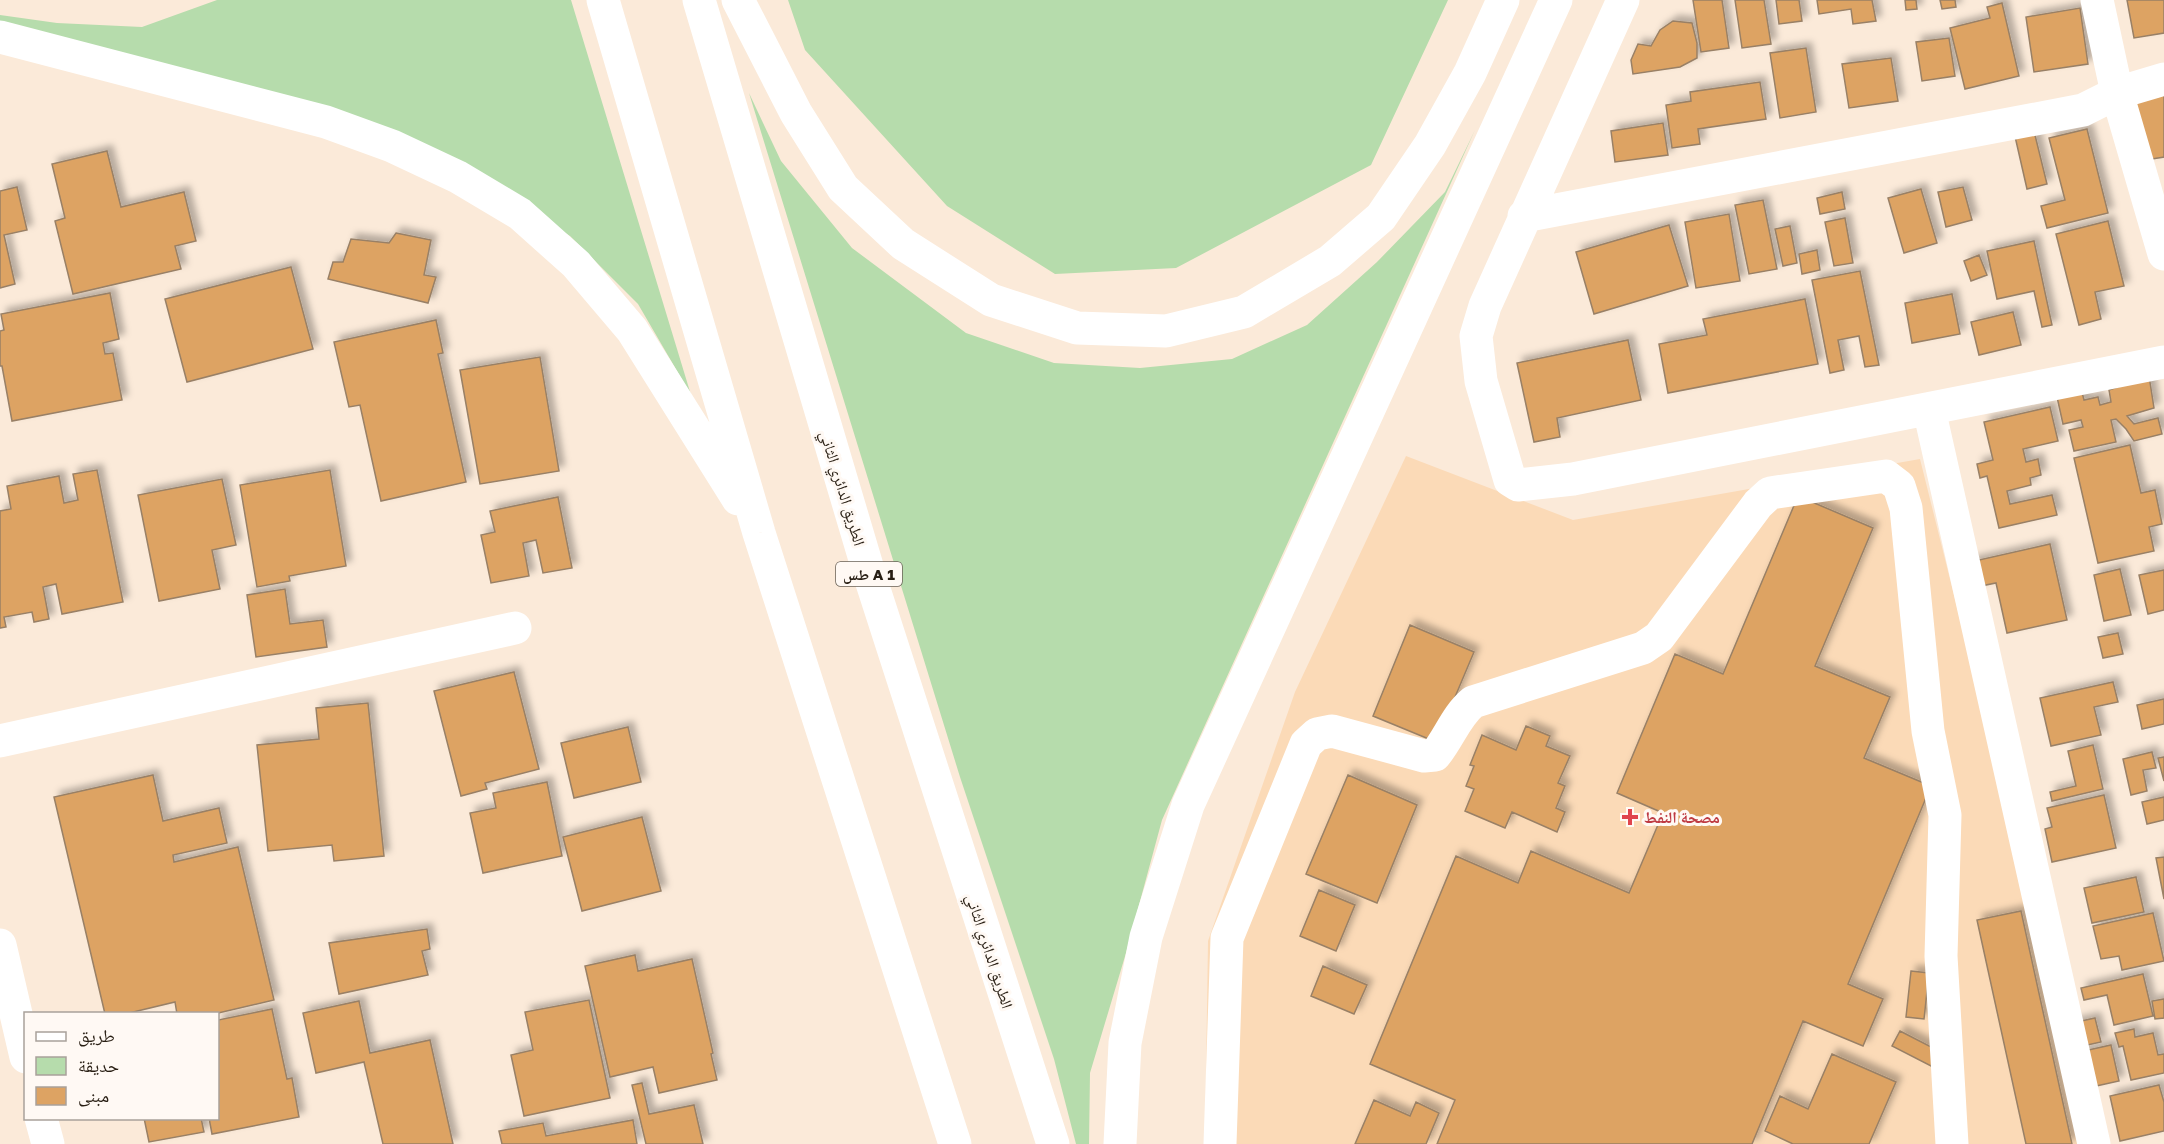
<svg xmlns="http://www.w3.org/2000/svg" width="2164" height="1144" viewBox="0 0 2164 1144" font-family="'Golos Text','Noto Naskh Arabic',sans-serif">
<style>
.built{fill:#fbdab7}
.green{fill:#b6dcac}
.building{fill:#dda363;stroke:#998066;stroke-width:1.5;filter:url(#shadow)}
.lines{fill:none;stroke-linecap:round;stroke-linejoin:round}
.minor{stroke:#fff;stroke-width:33}
.highway{stroke:#fff;stroke-width:33}
.health-dot{fill:#e0444e;stroke:#fff9f4;stroke-width:2}
.labels{text-anchor:middle;dominant-baseline:central;stroke-width:6;stroke-linejoin:round;paint-order:stroke}
.shield{fill:#fff9f4;stroke:#686056;stroke-width:1.5}
.shield-label{font-size:15px;font-weight:bold;fill:#281e13}
.street-label{font-size:16px;fill:#281e13;stroke:#fff9f4}
.health-label{font-size:16px;font-weight:bold;fill:#be3a42;stroke:#fff9f4;text-anchor:start}
</style>
<defs>
<filter id="shadow"><feDropShadow dx="5.5" dy="-5.5" stdDeviation="3" flood-color="#0004"/></filter>
</defs>
<rect width="100%" height="100%" fill="#fbead9"/>
<path class="built" d="M 1406,456 L 1573,520 L 1920,459 L 2091,1144 L 1205,1144 L 1208,941 L 1295,692 Z"/>
<path class="green" d="M 217,0 L 571,0 L 691,395 L 638,304 L 570,236 L 391,129 L 0,21 L 0,15 L 57,23 L 142,27 Z
M 788,0 L 1448,0 L 1371,165 L 1176,268 L 1055,274 L 947,206 L 805,50 Z
M 749,93 L 781,161 L 852,248 L 966,333 L 1054,363 L 1140,368 L 1232,359 L 1307,325 L 1377,262 L 1445,192 L 1475,130 L 1162,820 L 1126,953 L 1090,1073 L 1089,1144 L 1076,1144 L 1054,1059 L 960,777 Z"/>
<path class="building" d="M 1693,0 L 1722,0 L 1729,48 L 1701,52 Z
M 1735,0 L 1764,0 L 1771,44 L 1742,48 Z
M 1776,0 L 1799,0 L 1802,21 L 1779,24 Z
M 1817,0 L 1872,0 L 1876,21 L 1853,24 L 1851,9 L 1819,14 Z
M 1905,0 L 1916,0 L 1917,9 L 1906,10 Z
M 1940,0 L 1955,0 L 1956,7 L 1942,9 Z
M 2127,0 L 2164,0 L 2164,33 L 2134,38 Z
M 2002,3 L 2019,76 L 1965,89 L 1950,28 L 1990,18 L 1987,7 Z
M 2080,8 L 2088,64 L 2034,72 L 2026,17 Z
M 1673,21 L 1692,23 L 1697,43 L 1697,58 L 1680,67 L 1633,74 L 1631,60 L 1638,44 L 1651,46 L 1660,30 Z
M 1949,38 L 1955,76 L 1922,81 L 1916,42 Z
M 1806,48 L 1816,112 L 1780,118 L 1770,53 Z
M 1891,58 L 1898,101 L 1849,108 L 1842,64 Z
M 1760,82 L 1766,119 L 1698,129 L 1700,144 L 1672,148 L 1666,105 L 1691,101 L 1690,92 Z
M 2164,95 L 2164,157 L 2146,160 L 2134,101 Z
M 1663,123 L 1668,155 L 1615,162 L 1611,131 Z
M 2033,127 L 2047,184 L 2027,189 L 2014,132 Z
M 2087,129 L 2108,213 L 2047,228 L 2041,206 L 2065,200 L 2049,138 Z
M 107,151 L 121,207 L 184,192 L 196,241 L 175,246 L 181,269 L 73,294 L 55,221 L 65,218 L 52,164 Z
M 17,187 L 27,230 L 4,235 L 15,284 L 0,288 L 0,191 Z
M 1963,187 L 1972,220 L 1946,227 L 1938,192 Z
M 1921,189 L 1937,243 L 1904,253 L 1888,198 Z
M 1842,192 L 1845,209 L 1820,214 L 1817,198 Z
M 1763,200 L 1777,269 L 1749,274 L 1735,205 Z
M 1729,214 L 1740,281 L 1696,288 L 1685,222 Z
M 1845,218 L 1853,263 L 1834,266 L 1825,222 Z
M 2108,221 L 2124,286 L 2095,292 L 2101,319 L 2079,325 L 2056,234 Z
M 1669,225 L 1688,286 L 1594,314 L 1576,252 Z
M 1790,226 L 1797,263 L 1783,266 L 1775,229 Z
M 396,233 L 431,240 L 424,275 L 436,277 L 428,303 L 328,279 L 333,262 L 343,262 L 351,239 L 389,243 Z
M 2034,241 L 2052,325 L 2042,327 L 2034,291 L 1997,299 L 1987,251 Z
M 1817,250 L 1820,270 L 1802,274 L 1799,254 Z
M 1979,255 L 1987,275 L 1971,281 L 1964,261 Z
M 291,267 L 313,349 L 187,382 L 165,299 Z
M 1860,271 L 1879,365 L 1865,367 L 1859,336 L 1838,340 L 1844,370 L 1830,373 L 1812,280 Z
M 110,293 L 119,339 L 103,343 L 105,354 L 113,353 L 122,400 L 12,421 L 2,366 L 0,366 L 0,331 L 4,330 L 1,314 Z
M 1952,294 L 1960,334 L 1912,343 L 1905,303 Z
M 1805,299 L 1818,364 L 1668,393 L 1659,344 L 1707,335 L 1703,319 Z
M 2013,312 L 2021,345 L 1979,355 L 1971,322 Z
M 436,320 L 443,353 L 438,354 L 466,482 L 381,501 L 360,405 L 349,407 L 334,342 Z
M 1628,340 L 1641,400 L 1557,418 L 1560,437 L 1534,442 L 1517,363 Z
M 540,357 L 559,471 L 480,484 L 460,370 Z
M 2149,376 L 2154,408 L 2127,416 L 2134,424 L 2158,418 L 2162,434 L 2134,441 L 2126,429 L 2116,419 L 2111,420 L 2116,442 L 2074,451 L 2069,430 L 2083,427 L 2081,420 L 2063,424 L 2057,397 L 2082,392 L 2084,400 L 2098,397 L 2100,405 L 2111,402 L 2109,390 Z
M 2050,407 L 2058,441 L 2023,449 L 2026,462 L 2038,459 L 2041,475 L 2030,478 L 2031,485 L 2007,491 L 2010,504 L 2052,495 L 2057,515 L 1999,528 L 1987,476 L 1980,478 L 1977,464 L 1993,460 L 1984,422 Z
M 2130,445 L 2141,493 L 2155,490 L 2162,524 L 2149,527 L 2154,551 L 2098,563 L 2074,458 Z
M 97,470 L 123,602 L 62,614 L 56,584 L 43,587 L 49,619 L 34,622 L 32,612 L 4,617 L 6,627 L 0,628 L 0,511 L 11,509 L 7,486 L 59,476 L 64,503 L 78,500 L 73,474 Z
M 330,470 L 346,566 L 289,576 L 290,581 L 257,587 L 240,485 Z
M 222,479 L 236,545 L 212,550 L 220,589 L 159,601 L 138,495 Z
M 1798,496 L 1873,528 L 1815,666 L 1890,697 L 1864,758 L 1931,786 L 1848,984 L 1883,999 L 1863,1046 L 1803,1021 L 1752,1144 L 1437,1144 L 1455,1100 L 1370,1064 L 1456,856 L 1518,883 L 1531,851 L 1629,893 L 1663,813 L 1617,793 L 1675,654 L 1723,674 Z
M 558,497 L 572,568 L 543,573 L 536,540 L 523,543 L 529,576 L 491,583 L 481,535 L 495,532 L 490,511 Z
M 2050,544 L 2067,620 L 2007,633 L 1996,583 L 1976,587 L 1970,562 Z
M 2120,569 L 2131,615 L 2104,621 L 2094,575 Z
M 2164,570 L 2164,610 L 2148,614 L 2139,575 Z
M 285,589 L 290,624 L 323,620 L 327,647 L 256,657 L 247,595 Z
M 1410,625 L 1474,652 L 1436,742 L 1373,716 Z
M 2118,633 L 2123,654 L 2103,658 L 2098,637 Z
M 514,672 L 539,769 L 485,783 L 487,789 L 461,796 L 434,691 Z
M 2113,682 L 2118,702 L 2094,707 L 2101,735 L 2051,746 L 2040,698 Z
M 2164,699 L 2164,724 L 2142,729 L 2137,705 Z
M 368,703 L 384,856 L 334,861 L 332,845 L 268,851 L 257,745 L 319,739 L 316,708 Z
M 1526,726 L 1550,736 L 1546,746 L 1570,756 L 1558,783 L 1565,786 L 1556,808 L 1565,812 L 1557,832 L 1512,812 L 1505,828 L 1465,811 L 1474,789 L 1466,786 L 1474,766 L 1470,765 L 1482,735 L 1516,750 Z
M 628,727 L 641,782 L 574,798 L 561,743 Z
M 2093,745 L 2103,789 L 2052,801 L 2050,792 L 2076,786 L 2068,751 Z
M 2152,752 L 2156,768 L 2143,770 L 2147,791 L 2131,795 L 2123,759 Z
M 2164,757 L 2164,781 L 2158,758 Z
M 153,775 L 163,821 L 219,808 L 227,843 L 173,855 L 174,862 L 238,847 L 274,1000 L 214,1014 L 177,1014 L 175,1002 L 125,1014 L 105,1014 L 54,797 Z
M 1348,775 L 1417,805 L 1377,903 L 1306,874 Z
M 547,782 L 562,856 L 483,873 L 470,813 L 496,808 L 493,793 Z
M 2104,795 L 2116,848 L 2052,862 L 2045,829 L 2052,827 L 2047,808 Z
M 2164,797 L 2164,820 L 2147,824 L 2142,802 Z
M 642,817 L 661,891 L 582,911 L 563,837 Z
M 2164,857 L 2164,899 L 2156,858 Z
M 2136,877 L 2144,912 L 2092,923 L 2084,888 Z
M 1319,890 L 1355,905 L 1336,951 L 1300,936 Z
M 2021,911 L 2072,1144 L 2026,1144 L 1977,920 Z
M 2153,913 L 2164,961 L 2122,970 L 2119,956 L 2101,959 L 2093,926 Z
M 427,929 L 430,949 L 422,951 L 428,975 L 339,994 L 329,943 Z
M 635,955 L 638,971 L 692,959 L 713,1053 L 711,1054 L 717,1080 L 659,1093 L 653,1067 L 610,1077 L 585,966 Z
M 1323,966 L 1367,985 L 1354,1014 L 1311,996 Z
M 1911,971 L 1929,973 L 1924,1019 L 1906,1017 Z
M 2143,974 L 2153,1016 L 2114,1025 L 2107,995 L 2084,1000 L 2081,988 Z
M 2164,999 L 2164,1018 L 2155,1019 L 2152,1001 Z
M 589,1000 L 610,1098 L 524,1116 L 511,1055 L 533,1050 L 525,1012 Z
M 359,1001 L 370,1053 L 430,1040 L 453,1144 L 383,1144 L 364,1062 L 316,1073 L 303,1013 Z
M 272,1009 L 287,1079 L 292,1078 L 299,1117 L 212,1134 L 209,1118 L 218,1118 L 218,1020 Z
M 2095,1018 L 2101,1042 L 2078,1047 L 2072,1023 Z
M 2134,1029 L 2135,1037 L 2153,1033 L 2158,1055 L 2164,1054 L 2164,1073 L 2131,1080 L 2123,1046 L 2119,1047 L 2115,1033 Z
M 1900,1031 L 1941,1052 L 1933,1067 L 1892,1046 Z
M 2111,1045 L 2119,1081 L 2087,1088 L 2079,1052 Z
M 1832,1054 L 1896,1082 L 1869,1144 L 1793,1144 L 1765,1131 L 1780,1096 L 1808,1109 Z
M 642,1083 L 649,1114 L 694,1105 L 703,1144 L 646,1144 L 632,1085 Z
M 2159,1085 L 2164,1102 L 2164,1131 L 2120,1141 L 2110,1096 Z
M 1374,1100 L 1410,1116 L 1416,1102 L 1439,1113 L 1426,1144 L 1355,1144 Z
M 144,1118 L 201,1118 L 204,1132 L 149,1142 Z
M 633,1120 L 637,1144 L 502,1144 L 499,1131 L 543,1123 L 546,1136 Z"/>
<g class="lines">
<path class="minor" d="M 1623,0 L 1485,306 L 1476,336 L 1481,381 L 1510,480 L 1518,485 L 1573,479 L 2164,362
M 2097,0 L 2117,93 L 2164,254
M 1524,216 L 2083,110 L 2117,93 L 2164,79
M 1929,409 L 2094,1144
M 0,741 L 515,628
M 0,945 L 26,1057
M 41,1118 L 48,1144
M 1220,1144 L 1227,938 L 1306,744 L 1317,734 L 1332,731 L 1424,756 L 1435,755 C 1449,738 1456,716 1473,702 L 1643,648 L 1659,637 L 1758,504 L 1770,493 L 1886,476 L 1899,486 L 1906,508 L 1928,731 L 1945,815 L 1941,956 L 1952,1144"/>
<path class="highway" d="M 603,0 L 759,533 L 955,1144
M 699,0 L 872,583 L 1053,1144
M 738,0 L 796,113 L 843,188 L 903,244 L 991,300 L 1077,328 L 1166,331 L 1244,312 L 1330,261 L 1381,217 L 1430,145 L 1470,73 L 1503,0
M 0,37 L 326,122 L 392,146 L 458,177 L 520,214 L 576,264 L 632,330 L 738,499
M 1120,1144 L 1125,1043 L 1146,937 L 1188,805 L 1556,0"/>
</g>
<path class="health-dot" d="M1627 808h6v6h6v6h-6v6h-6v-6h-6v-6h6z"/>
<g class="labels">
<rect class="shield" x="836" y="562" width="66" height="24" rx="4.5"/>
<g class="shield-label">
<text x="869" y="574">طس A 1</text>
</g>
<g class="street-label">
<text transform="translate(843 488) rotate(73)">الطريق الدائري الثاني</text>
<text transform="translate(990 951) rotate(72)">الطريق الدائري الثاني</text>
</g>
<g class="health-label">
<text x="1644" y="817">مصحة النفط</text>
</g>
</g>
<rect x="24" y="1012" width="195" height="108" fill="#fff9f4" stroke="#a9a19a" stroke-width="1.5"/>
<rect x="36" y="1032" width="30" height="9" fill="#ffffff" stroke="#a9a19a" stroke-width="1.5"/>
<text x="78" y="1042" font-size="18" fill="#281e13">طريق</text>
<rect x="36" y="1057" width="30" height="18" fill="#b6dcac" stroke="#a9a19a" stroke-width="1.5"/>
<text x="78" y="1072" font-size="18" fill="#281e13">حديقة</text>
<rect x="36" y="1087" width="30" height="18" fill="#dda363" stroke="#a9a19a" stroke-width="1.5"/>
<text x="78" y="1102" font-size="18" fill="#281e13">مبنى</text>
</svg>
